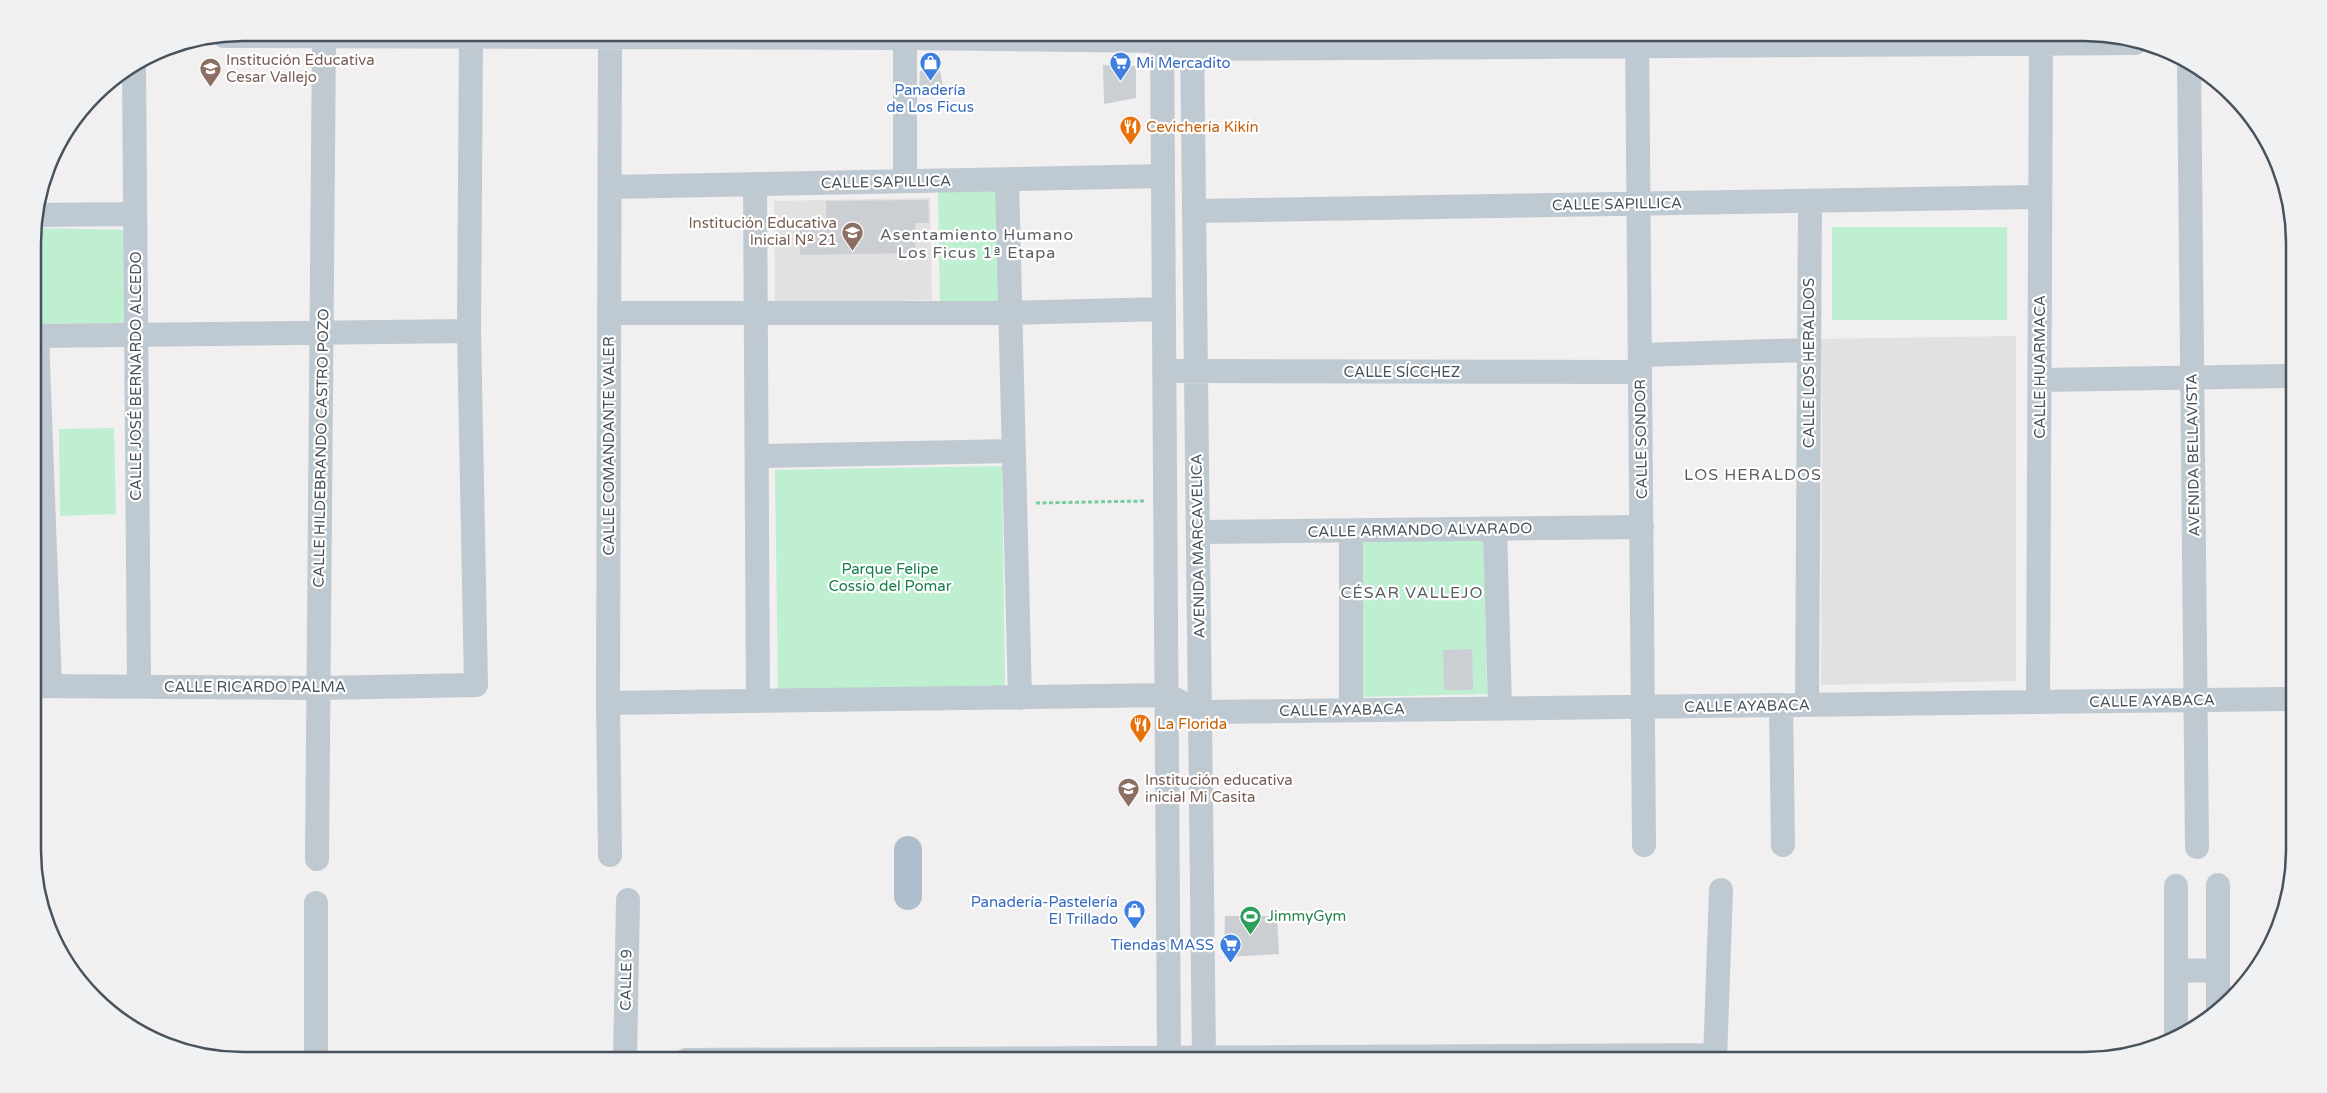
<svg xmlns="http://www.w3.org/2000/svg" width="2327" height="1093" viewBox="0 0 2327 1093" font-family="'Varela Round',sans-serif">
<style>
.education{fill:#e2e0e1}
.green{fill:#bdefd0}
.building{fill:#cbced3}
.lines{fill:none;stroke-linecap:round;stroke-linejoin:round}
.path{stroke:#75cda1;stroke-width:3;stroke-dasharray:4 2.5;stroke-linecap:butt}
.minor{stroke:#bfc9d1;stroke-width:24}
.major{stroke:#aebecd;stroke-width:28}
.labels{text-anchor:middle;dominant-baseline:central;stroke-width:4.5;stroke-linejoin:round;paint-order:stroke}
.education-label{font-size:15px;fill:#785e54;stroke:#fff;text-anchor:start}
.shop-label{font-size:15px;fill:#366cbe;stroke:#fff;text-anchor:end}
.food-label{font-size:15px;fill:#c56008;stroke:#fff;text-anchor:start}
.street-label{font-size:15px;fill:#47525c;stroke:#fff}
.park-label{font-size:15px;fill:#177e49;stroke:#fff}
.leisure-label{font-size:15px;fill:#27864d;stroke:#fff;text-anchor:start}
.neighbourhood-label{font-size:16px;letter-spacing:1px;fill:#5b5f64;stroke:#fff}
.rim{fill:none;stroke:#47525c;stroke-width:2.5}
</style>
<rect width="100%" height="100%" fill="#f1efef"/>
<path class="education" d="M 930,198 L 932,300 L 775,304 L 774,201 Z
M 2016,336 L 2016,681 L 1821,685 L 1822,430 L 1821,339 Z"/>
<path class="green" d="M 1009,189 L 1007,311 L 940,313 L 938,190 Z
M 1832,227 L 2007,227 L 2007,320 L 1832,320 Z
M 33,228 L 128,230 L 126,323 L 33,324 Z
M 114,428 L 116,514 L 60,516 L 59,429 Z
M 1002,466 L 1005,686 L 778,690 L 775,470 Z
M 1484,534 L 1487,694 L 1359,697 L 1355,537 Z"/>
<path class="building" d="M 1103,65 L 1136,66 L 1136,98 L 1104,104 Z
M 920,71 L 940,71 L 944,91 L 919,92 Z
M 928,200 L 929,223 L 915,223 L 915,253 L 800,255 L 800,223 L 826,222 L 826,201 Z
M 1472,649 L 1473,690 L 1444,690 L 1443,650 Z
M 1225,916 L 1277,916 L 1279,954 L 1224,957 Z"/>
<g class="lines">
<path class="path" d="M 1036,503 L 1145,501"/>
<path class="minor" d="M 1162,32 L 1169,1060
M 1637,32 L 1644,845
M 1192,34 L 1204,1060
M 224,36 L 905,38 L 1162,41 L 1192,49 L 2135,43
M 2189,63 L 2197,847
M 134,67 L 139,686
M 1007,180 L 1020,698
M 905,181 L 905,32
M 755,184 L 758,701
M 610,187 L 1163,176
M 1194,211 L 2040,197
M 37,215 L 135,214
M 609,313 L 1010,313 L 1164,309
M 33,336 L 469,331
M 37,336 L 50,686
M 1640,355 L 1809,350
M 1179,371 L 1640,372
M 2040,380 L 2293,376
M 757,456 L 1014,451
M 1495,529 L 1500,709
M 1351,531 L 1351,710
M 1198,532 L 1642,527
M 34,686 L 319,688 L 476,685 L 469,331 L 471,37
M 2038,702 L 2041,32
M 608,703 L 1167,695 L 1200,712 L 2294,699
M 1781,705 L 1783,845
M 1807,705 L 1810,201
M 610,855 L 608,703 L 610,37
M 317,859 L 324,37
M 2176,886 L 2176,1037
M 2176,971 L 2218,970
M 2218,1009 L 2218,885
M 316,1060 L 316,903
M 625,1060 L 628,900
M 686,1060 L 1716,1055
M 1715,1060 L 1721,890"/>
<path class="major" d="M 908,850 L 908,896"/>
</g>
<defs>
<symbol id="shop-pin" viewBox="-11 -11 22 30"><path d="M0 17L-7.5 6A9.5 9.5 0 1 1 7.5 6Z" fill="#3f7fe0" stroke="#fff"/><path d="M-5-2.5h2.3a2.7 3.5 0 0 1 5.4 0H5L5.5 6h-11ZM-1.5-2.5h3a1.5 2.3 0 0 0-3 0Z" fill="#fff"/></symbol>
<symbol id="supermarket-pin" viewBox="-11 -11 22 30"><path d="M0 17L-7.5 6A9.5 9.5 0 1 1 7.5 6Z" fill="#3f7fe0" stroke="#fff"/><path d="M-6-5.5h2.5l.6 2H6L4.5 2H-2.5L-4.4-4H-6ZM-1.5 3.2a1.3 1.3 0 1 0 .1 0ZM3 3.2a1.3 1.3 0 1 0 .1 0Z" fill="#fff"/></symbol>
<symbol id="school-pin" viewBox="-11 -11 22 30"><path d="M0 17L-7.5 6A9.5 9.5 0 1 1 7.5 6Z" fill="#8d6e63" stroke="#fff"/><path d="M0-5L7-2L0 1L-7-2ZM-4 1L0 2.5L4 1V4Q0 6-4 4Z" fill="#fff"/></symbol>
<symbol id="restaurant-pin" viewBox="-11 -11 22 30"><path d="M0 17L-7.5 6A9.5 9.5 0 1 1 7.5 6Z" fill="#e8710a" stroke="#fff"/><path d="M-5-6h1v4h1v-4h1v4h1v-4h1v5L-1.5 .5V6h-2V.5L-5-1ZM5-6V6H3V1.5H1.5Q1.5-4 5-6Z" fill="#fff"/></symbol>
<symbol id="stadium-pin" viewBox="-11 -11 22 30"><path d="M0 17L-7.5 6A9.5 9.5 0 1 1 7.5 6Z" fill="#2e9e5b" stroke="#fff"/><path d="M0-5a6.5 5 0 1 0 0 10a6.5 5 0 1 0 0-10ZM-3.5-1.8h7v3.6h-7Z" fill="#fff"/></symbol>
</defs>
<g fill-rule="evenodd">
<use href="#shop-pin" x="918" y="50" width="25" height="34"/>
<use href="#supermarket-pin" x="1108" y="50" width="25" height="34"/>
<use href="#school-pin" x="198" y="56" width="25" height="34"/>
<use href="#restaurant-pin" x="1118" y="114" width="25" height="34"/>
<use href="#school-pin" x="840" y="220" width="25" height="34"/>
<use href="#restaurant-pin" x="1128" y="712" width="25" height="34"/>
<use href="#school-pin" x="1116" y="776" width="25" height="34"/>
<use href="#shop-pin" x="1122" y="898" width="25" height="34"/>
<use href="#stadium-pin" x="1238" y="904" width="25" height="34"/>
<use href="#supermarket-pin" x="1218" y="932" width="25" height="34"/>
</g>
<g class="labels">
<g class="education-label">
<text x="226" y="60">Institución Educativa<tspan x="226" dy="17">Cesar Vallejo</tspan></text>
<text x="837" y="223" text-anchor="end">Institución Educativa<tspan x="837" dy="17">Inicial Nº 21</tspan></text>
<text x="1145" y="780">Institución educativa<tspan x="1145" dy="17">inicial Mi Casita</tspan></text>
</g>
<g class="shop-label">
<text x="1136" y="63" text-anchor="start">Mi Mercadito</text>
<text x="930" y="90" text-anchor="middle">Panadería<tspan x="930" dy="17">de Los Ficus</tspan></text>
<text x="1118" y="902">Panadería-Pastelería<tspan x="1118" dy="17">El Trillado</tspan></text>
<text x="1214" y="945">Tiendas MASS</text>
</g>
<g class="food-label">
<text x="1146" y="127">Cevichería Kikín</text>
<text x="1157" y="724">La Florida</text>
</g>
<g class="street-label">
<text transform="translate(886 182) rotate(-1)">CALLE SAPILLICA</text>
<text transform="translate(1617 204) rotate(-1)">CALLE SAPILLICA</text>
<text transform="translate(1809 363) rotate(-90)">CALLE LOS HERALDOS</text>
<text transform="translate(2040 367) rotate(-90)">CALLE HUARMACA</text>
<text x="1402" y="372">CALLE SÍCCHEZ</text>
<text transform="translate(136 376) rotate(-90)">CALLE JOSÉ BERNARDO ALCEDO</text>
<text transform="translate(1641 439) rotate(-91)">CALLE SONDOR</text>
<text transform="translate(609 446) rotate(-90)">CALLE COMANDANTE VALER</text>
<text transform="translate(321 448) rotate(-89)">CALLE HILDEBRANDO CASTRO POZO</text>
<text transform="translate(2193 455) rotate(-91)">AVENIDA BELLAVISTA</text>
<text transform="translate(1420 530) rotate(-1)">CALLE ARMANDO ALVARADO</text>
<text transform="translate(1198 546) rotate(-91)">AVENIDA MARCAVELICA</text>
<text x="255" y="687">CALLE RICARDO PALMA</text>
<text transform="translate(2152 701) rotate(-1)">CALLE AYABACA</text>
<text transform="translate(1747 706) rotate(-1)">CALLE AYABACA</text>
<text transform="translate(1342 710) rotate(-1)">CALLE AYABACA</text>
<text transform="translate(626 980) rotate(-89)">CALLE 9</text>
</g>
<g class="park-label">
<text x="890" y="569">Parque Felipe<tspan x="890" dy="17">Cossío del Pomar</tspan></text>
</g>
<g class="leisure-label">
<text x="1267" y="916">JimmyGym</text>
</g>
<g class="neighbourhood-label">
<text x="977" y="235">Asentamiento Humano<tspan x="977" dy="18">Los Ficus 1ª Etapa</tspan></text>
<text x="1753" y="475">LOS HERALDOS</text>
<text x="1412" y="593">CÉSAR VALLEJO</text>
</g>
</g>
<path d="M0 0H2327V1093H0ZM243 41H2084A202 202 0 0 1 2286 243V850A202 202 0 0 1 2084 1052H243A202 202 0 0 1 41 850V243A202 202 0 0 1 243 41Z" fill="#f0f1f2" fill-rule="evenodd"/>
<path class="rim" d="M243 41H2084A202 202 0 0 1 2286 243V850A202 202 0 0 1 2084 1052H243A202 202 0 0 1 41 850V243A202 202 0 0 1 243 41Z"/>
</svg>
